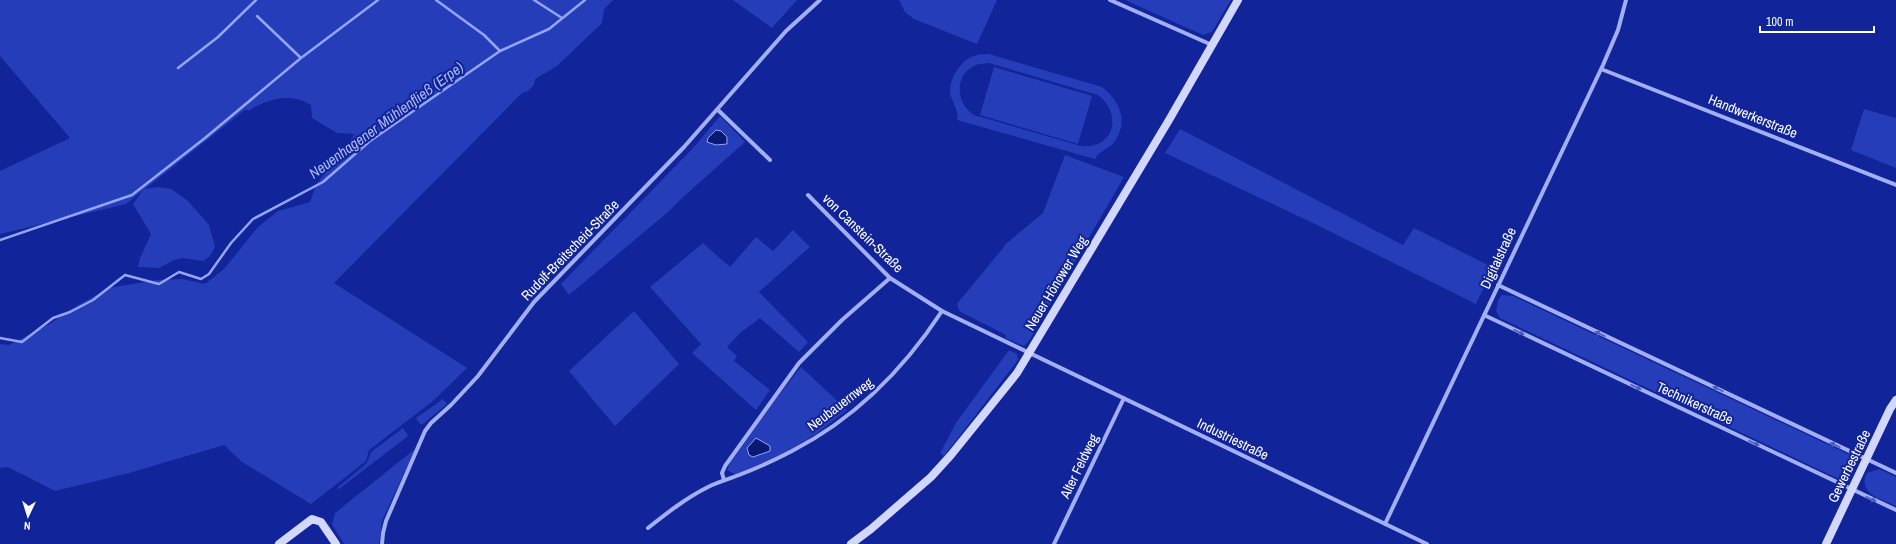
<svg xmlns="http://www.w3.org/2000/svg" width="1896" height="544" viewBox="0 0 1896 544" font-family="'Archivo Narrow',sans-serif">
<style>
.green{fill:#263dba;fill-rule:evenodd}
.water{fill:#0a1875;stroke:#94a5f7}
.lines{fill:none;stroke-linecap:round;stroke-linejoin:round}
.stream{stroke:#94a5f7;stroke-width:2.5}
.street{stroke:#a3aff4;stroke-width:4}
.secondary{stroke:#d2d8fd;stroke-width:8}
.oneway{fill:#4b5cbd}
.labels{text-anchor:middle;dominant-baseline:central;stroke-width:4;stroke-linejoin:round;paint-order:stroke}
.street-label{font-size:14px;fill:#fff;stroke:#112499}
.water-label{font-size:15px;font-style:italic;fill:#afbbfb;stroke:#112499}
</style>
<rect width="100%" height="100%" fill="#112499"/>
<path class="green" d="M 0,0 L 613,0 L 604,9 L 602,23 L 557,66 L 535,79 L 534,85 L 528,91 L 522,93 L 334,283 L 467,368 L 433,401 L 369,450 L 366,461 L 311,504 L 242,462 L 224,445 L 129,473 L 55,491 L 8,467 L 0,468 L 0,344 L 9,345 L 50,324 L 73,308 L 109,288 L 157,280 L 182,279 L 205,284 L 224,269 L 258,227 L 278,211 L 310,202 L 316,185 L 355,134 L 337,133 L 312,118 L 311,105 C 290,92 268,99 248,111 L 246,109 L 145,189 L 159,187 L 171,189 L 188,201 L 209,225 L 215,247 L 210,256 L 203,261 L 183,258 L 174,260 L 159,268 L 138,267 L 140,258 L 151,234 L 133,204 L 143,190 L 126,204 L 0,234 L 0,171 L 70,138 L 0,56 Z
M 733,0 L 797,0 L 772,28 Z
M 899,0 L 997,0 L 977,44 L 914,19 L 905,12 Z
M 1125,0 L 1231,0 L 1212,32 L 1203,35 Z
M 989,54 L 1102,87 C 1119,100 1129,121 1115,141 C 1110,149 1098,151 1095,159 L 957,120 C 959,110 952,103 950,93 C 949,79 960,61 974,56 C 978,54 984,54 989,54 ZM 989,63 L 1098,95 C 1124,115 1113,150 1081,146 L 974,115 C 955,103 954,74 976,65 C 980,63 985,64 989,63 Z
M 994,67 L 1092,96 L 1078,144 L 980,115 Z
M 1864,109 L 1896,118 L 1896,168 L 1851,150 Z
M 720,116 L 745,142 L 681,199 L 668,212 L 569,295 L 561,284 L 694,147 Z
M 1180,129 L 1403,245 L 1414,228 L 1490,266 L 1493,268 L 1476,304 L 1315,224 L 1165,153 Z
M 1065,155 L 1124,177 L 1029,341 L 1024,346 L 1005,338 L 1006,335 L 959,311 L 957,304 L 1007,243 L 1043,213 Z
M 793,230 L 810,247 L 759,292 L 808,342 L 799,352 L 760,318 L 740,333 L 727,347 L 737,356 L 734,361 L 770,390 L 756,410 L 692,353 L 701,344 L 650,287 L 703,243 L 730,267 L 756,237 L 773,251 Z
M 1502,295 L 1513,296 L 1852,456 C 1857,466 1855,469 1850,478 L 1841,480 L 1523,329 L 1500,318 L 1496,311 L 1498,300 Z
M 634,311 L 679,364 L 615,426 L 569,371 Z
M 1009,350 L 1017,354 L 1018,360 L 944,456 L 940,453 L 956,423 Z
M 801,367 L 847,410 L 816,434 L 788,451 L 736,475 L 727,470 L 729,465 L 772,404 Z
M 443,399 L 447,404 L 423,424 L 420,424 L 416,418 Z
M 403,428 L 408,436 L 339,489 L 337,488 L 367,463 L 371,452 Z
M 415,449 L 382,521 L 379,544 L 344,544 L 332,524 L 335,513 Z
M 1879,469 L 1896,477 L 1896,506 C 1881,499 1857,494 1867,473 Z"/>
<path class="water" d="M 716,130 L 721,131 L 727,137 L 727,144 L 716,145 L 707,142 L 708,138 Z
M 756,438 L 770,446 L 770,451 L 753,457 L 749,455 L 747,448 Z"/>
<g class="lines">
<path class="stream" d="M 436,0 L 484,35 L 500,51
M 534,0 L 562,18
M 257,16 L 301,58
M 178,68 L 218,37 L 256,0
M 0,240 L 132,195 L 205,138 L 301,58 L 378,0
M 0,338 L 22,342 L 53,318 L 70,312 L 93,300 L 125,275 L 159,284 L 179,272 L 201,279 L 209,274 L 231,243 L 253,219 L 323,182 L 370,141 L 500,51 L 549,29 L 585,0"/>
<path class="street" d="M 1110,0 L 1212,45
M 1601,69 L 1896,185
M 718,110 L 770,160
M 808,195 L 890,278 L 942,311 L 1427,544
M 1498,285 L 1896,473
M 1484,315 L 1896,510
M 724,480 L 722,473 L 725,466 L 799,363 L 842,320 L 890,278
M 1385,524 L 1603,65 L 1618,30 L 1626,0
M 648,528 C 667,513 686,498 708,487 C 718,482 729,479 739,475 C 757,468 775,460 792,451 C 854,419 904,369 942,311
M 382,544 L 383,533 L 386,521 L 425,431 L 431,423 L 451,405 L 478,376 L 534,302 L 684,147 L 786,31 L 820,0
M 1054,544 L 1124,398"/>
<path class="secondary" d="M 279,544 L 312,519 L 321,522 L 336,544
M 851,544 L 871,529 L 931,477 L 951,455 L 1017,373 L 1169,120 L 1238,0
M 1826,544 L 1890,409 L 1896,400"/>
</g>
<defs><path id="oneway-solid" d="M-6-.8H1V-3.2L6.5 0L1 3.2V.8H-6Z"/></defs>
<g class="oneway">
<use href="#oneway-solid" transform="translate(1519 332) rotate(25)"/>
<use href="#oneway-solid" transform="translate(1600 334) rotate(-155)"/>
<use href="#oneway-solid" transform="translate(1636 387) rotate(25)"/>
<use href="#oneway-solid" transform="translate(1718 389) rotate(-155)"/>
<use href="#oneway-solid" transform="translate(1754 443) rotate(25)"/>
<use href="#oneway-solid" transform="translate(1835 445) rotate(-155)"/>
<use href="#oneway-solid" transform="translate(1871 499) rotate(25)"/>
</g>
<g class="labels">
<g class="street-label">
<text transform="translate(1753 116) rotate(22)">Handwerkerstraße</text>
<text transform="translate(863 233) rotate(44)">von Canstein-Straße</text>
<text transform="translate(570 250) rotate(-46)">Rudolf-Breitscheid-Straße</text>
<text transform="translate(1498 258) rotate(-65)">Digitalstraße</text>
<text transform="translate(1056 283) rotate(-59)">Neuer Hönower Weg</text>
<text transform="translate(1695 403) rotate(25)">Technikerstraße</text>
<text transform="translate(840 404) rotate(-37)">Neubauernweg</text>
<text transform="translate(1233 439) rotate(26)">Industriestraße</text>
<text transform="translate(1079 466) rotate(-64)">Alter Feldweg</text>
<text transform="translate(1849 466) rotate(-64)">Gewerbestraße</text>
</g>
<g class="water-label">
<text transform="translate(386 120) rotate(-36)">Neuenhagener Mühlenfließ (Erpe)</text>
</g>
</g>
<g transform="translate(28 516) rotate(184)" stroke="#112499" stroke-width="3" paint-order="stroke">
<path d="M0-3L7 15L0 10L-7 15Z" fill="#ffffff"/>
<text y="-6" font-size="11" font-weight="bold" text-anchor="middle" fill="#ffffff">N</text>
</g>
<path d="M1760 26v6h114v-6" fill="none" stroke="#ffffff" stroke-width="2"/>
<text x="1766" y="26" font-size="12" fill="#ffffff" stroke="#112499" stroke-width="3" paint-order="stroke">100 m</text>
</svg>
